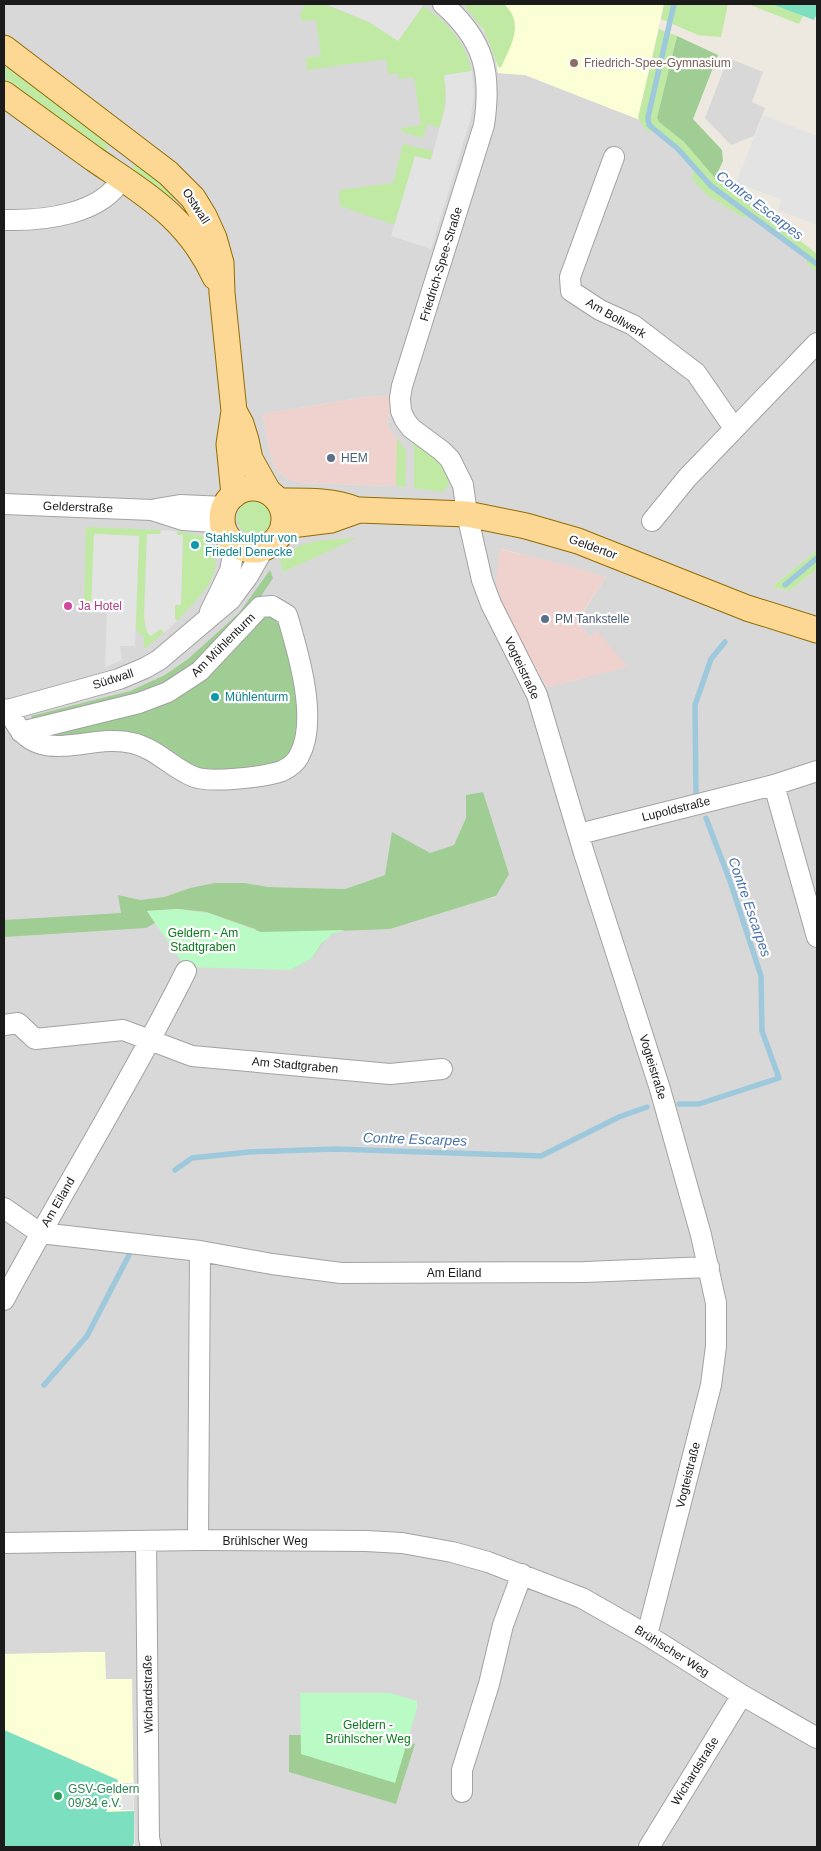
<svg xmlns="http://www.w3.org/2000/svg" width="821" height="1851" viewBox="0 0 821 1851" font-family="Helvetica,sans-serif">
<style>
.residential{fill:#d9d8d8;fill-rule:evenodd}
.commercial{fill:#efd1ce}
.education{fill:#fcffd6}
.grass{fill:#c0e9a3}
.forest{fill:#a0cd93}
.park{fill:#bafac4}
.pitch{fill:#7bdfc0}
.parking{fill:#e3e3e3}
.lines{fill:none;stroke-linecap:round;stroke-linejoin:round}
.stream{stroke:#9ec9dc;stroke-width:5.5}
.minor-casing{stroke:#a2a2a2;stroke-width:22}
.major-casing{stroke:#916c00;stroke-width:27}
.minor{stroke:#fff;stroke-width:20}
.major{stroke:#fdd894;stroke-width:25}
.education-dot{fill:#8d6e63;stroke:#fff;stroke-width:2}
.service-dot{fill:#5c6f8a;stroke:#fff;stroke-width:2}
.culture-dot{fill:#0f9aa8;stroke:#fff;stroke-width:2}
.hotel-dot{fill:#d1479c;stroke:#fff;stroke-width:2}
.leisure-dot{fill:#2e9e5b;stroke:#fff;stroke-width:2}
.labels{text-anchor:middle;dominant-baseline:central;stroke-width:4.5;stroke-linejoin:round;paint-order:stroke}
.education-label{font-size:12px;fill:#785e54;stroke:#fff;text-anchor:start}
.street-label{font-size:12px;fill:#1b1b1b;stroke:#fff}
.service-label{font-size:12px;fill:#4e5e75;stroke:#fff;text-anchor:start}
.culture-label{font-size:12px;fill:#0d838f;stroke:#fff;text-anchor:start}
.hotel-label{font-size:12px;fill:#b23c85;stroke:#fff;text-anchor:start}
.park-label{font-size:12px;fill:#09791b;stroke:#fff}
.leisure-label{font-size:12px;fill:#27864d;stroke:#fff;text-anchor:start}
.water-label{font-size:14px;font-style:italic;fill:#4671ab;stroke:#fff}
</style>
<rect width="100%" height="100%" fill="#ede9e0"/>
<path class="residential" d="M 4,4 L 463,4 L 479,22 L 487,36 L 496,60 L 498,73 L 525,75 L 640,120 L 644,127 L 650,132 L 651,130 L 677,149 L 695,171 L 744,218 L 747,212 L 809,260 L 806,263 L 817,272 L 817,550 L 772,587 L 789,591 L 817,569 L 817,1847 L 135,1847 L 134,1811 L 118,1781 L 4,1730 L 4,84 L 109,151 L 105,142 L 4,61 ZM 391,396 L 387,426 L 397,439 L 395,486 L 301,483 L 286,478 L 277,470 L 270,454 L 263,414 L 366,397 ZM 502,549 L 606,577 L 582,614 L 584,616 L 579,623 L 590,637 L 597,631 L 588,677 L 547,687 L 528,655 ZM 466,795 L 496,897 L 338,931 L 326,938 L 312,958 L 291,970 L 255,929 L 207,912 L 178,909 L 119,895 L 140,900 L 164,897 L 190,888 L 245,883 L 268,887 L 345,889 L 385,875 L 430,853 L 454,845 L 466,818 Z
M 728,58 L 763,72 L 752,102 L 765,108 L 754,136 L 731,145 L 705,118 Z"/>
<path class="commercial" d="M 391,396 L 387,426 L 397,439 L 396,486 L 301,483 L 286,478 L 277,470 L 270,454 L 263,414 L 366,397 Z
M 500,549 L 574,567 L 606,577 L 582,613 L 584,616 L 579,623 L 590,637 L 597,631 L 628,667 L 547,687 L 506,614 L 497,588 L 496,579 Z"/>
<path class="education" d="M 463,4 L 664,4 L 638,117 L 640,120 L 525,75 L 498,73 L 496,60 L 487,36 L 479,22 Z
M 89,1652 L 105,1652 L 106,1679 L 132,1679 L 134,1811 L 106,1812 L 118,1780 L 4,1730 L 4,1654 Z"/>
<path class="grass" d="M 305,4 L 325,4 L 369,22 L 398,41 L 423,6 C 448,22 465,42 472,71 L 444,75 C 447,94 445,110 440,128 L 427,124 L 423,138 L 402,132 L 401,128 L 421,125 L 414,77 L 399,79 L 398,73 L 388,74 L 386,59 L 307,70 L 306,58 L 321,56 L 316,20 L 301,21 L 300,14 Z
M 463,4 L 504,4 C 525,23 511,46 501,67 L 499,68 L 498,66 L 484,30 Z
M 664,4 L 728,4 L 721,37 L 698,35 L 661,19 Z
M 748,4 L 771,4 L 803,16 L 799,24 Z
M 659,29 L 677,36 L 657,118 L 659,122 L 684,142 L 715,178 L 753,204 L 817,254 L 817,272 L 806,263 L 808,259 L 748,213 L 744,218 L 707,195 L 691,178 L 695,171 L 677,149 L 652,130 L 650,133 L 644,127 L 638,118 Z
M 4,61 L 99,133 L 108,147 L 107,154 L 4,84 Z
M 403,144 L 433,151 L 430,160 L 415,156 L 395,225 L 340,206 L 339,190 L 393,183 Z
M 135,162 L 181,195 L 170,199 L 132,172 Z
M 408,436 L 424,446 L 448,470 L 451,481 L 443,492 L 414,488 L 414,446 Z
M 397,439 L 406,451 L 405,487 L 396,486 Z
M237 518a17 17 0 1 1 34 0a17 17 0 1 1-34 0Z
M 86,527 L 161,530 L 161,534 L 147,534 L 144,617 L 146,630 L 150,636 L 161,629 L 164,633 L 144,649 L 144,637 L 136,630 L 139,536 L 94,534 L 91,612 L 84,612 Z
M 177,531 L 204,536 C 234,569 200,595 177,621 L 175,618 L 175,605 L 181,605 L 183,535 L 177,535 Z
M 357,538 L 283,572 L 280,559 C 301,538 329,540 357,538 Z
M 817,550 L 817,569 L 789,591 L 772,587 Z"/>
<path class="forest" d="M 677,36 L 718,55 L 693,119 L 722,150 L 723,161 L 715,178 L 684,142 L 659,122 L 657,118 Z
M 270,570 L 273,578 L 259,599 L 226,637 L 168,687 L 34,721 L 31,716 L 130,691 L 165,675 L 188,659 L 239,613 Z
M 261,616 L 268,616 L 273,618 L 288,634 L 301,695 L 295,751 L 273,767 L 203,773 L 164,752 L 55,740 L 45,731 L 131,711 Z
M 483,792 L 509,874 L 496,896 L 390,929 L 338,931 L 326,938 L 312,958 L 291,970 L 255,929 L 206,912 L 178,909 L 147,911 L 155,923 L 146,928 L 4,937 L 4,920 L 121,913 L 118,895 L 140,900 L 164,897 L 190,888 L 215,883 L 245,883 L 268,887 L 345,889 L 385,875 L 392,832 L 430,853 L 454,845 L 466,818 L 466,795 Z
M 289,1735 L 301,1735 L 302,1754 L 395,1782 L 407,1742 L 415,1744 L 396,1804 L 289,1772 Z"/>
<path class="park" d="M 178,909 L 206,913 L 206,912 L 261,932 L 345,930 L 332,934 L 322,943 L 312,958 L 291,970 L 185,967 L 147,911 Z
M 300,1693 L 390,1693 L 417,1701 L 417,1708 L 395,1783 L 301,1754 Z"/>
<path class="pitch" d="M 771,4 L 817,4 L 817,13 L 814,20 Z
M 4,1730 L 118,1780 L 106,1812 L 134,1811 L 134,1843 L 132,1847 L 4,1847 Z"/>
<path class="parking" d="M 325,4 L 420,4 L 423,6 L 398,41 L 369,22 Z
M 472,71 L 474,96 L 470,121 L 431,249 L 391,236 L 415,156 L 431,160 L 446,104 L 446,93 L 444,75 Z
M 763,115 L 817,136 L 817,225 L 778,210 L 781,199 L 736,183 Z
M 161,530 L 177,531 L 177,535 L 183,535 L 181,605 L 175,605 L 175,618 L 177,621 L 164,633 L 161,629 L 150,636 L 146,630 L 144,617 L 147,534 L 160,534 Z
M 94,534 L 139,536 L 135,646 L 120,646 L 122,660 L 105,667 L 107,613 L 91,612 Z
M 120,1783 L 133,1783 L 134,1810 L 120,1810 Z"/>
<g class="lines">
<path class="stream" d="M 674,4 L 648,117 L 649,125 L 678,149 L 711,186 L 817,264
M 785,585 L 817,558
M 696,795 L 695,705 L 711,659 L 725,642
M 679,1104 L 699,1104 L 779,1078 L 762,1031 L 761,976 L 730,881 L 706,818
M 175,1170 L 192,1158 L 249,1152 L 336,1149 L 541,1156 L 619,1117 L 647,1107
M 44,1385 L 87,1336 L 129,1255"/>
<defs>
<path id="minor" d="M 443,4 C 484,40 492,72 484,125 L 402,386 L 400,398 L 401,411 L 405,420 L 411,428 L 442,451 L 450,459 L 463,485 L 467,514 L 482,580 L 491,604 L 537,695 L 584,853 L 660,1089 L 701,1235 L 716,1303 L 716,1346 L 711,1385 L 647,1635
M 614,157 L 570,277 L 571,291 L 600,310 L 633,325 L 696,373 L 734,428
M 4,220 C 42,221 102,215 122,178
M 4,504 L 152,510 L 183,520 L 213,522 L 223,525
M 156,509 L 180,505 L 225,507
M 652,521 L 687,478 L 817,343
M 210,612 L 230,571 L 235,543
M 9,709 C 31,773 88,732 132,743 C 155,748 171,767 192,776 C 208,784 264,777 282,771 C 288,768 296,763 299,756 C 319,721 298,652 287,615 L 272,606 L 260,607 L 200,671 L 168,692 L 139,703 L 21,732
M 4,711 L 119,679 L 145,668 L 159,660 L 231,599 L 248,576 L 264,548
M 774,785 L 817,937
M 579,834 L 774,785 L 817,771
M 4,1025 L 18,1023 L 35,1039 L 123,1030 L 192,1056 L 390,1074 L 442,1069
M 4,1208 L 40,1233 L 200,1251 L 272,1264 L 341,1273 L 585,1272 L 709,1267
M 4,1300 C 63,1190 130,1083 186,971
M 198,1540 L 200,1251
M 146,1541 L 149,1838 L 151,1847
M 4,1543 L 198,1540 L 366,1541 L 402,1543 L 452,1552 L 488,1562 L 582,1598 L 647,1635 L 742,1695 L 817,1738
M 462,1792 L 462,1770 L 489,1684 L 503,1625 L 522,1574
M 649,1847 L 742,1695"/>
<path id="major" d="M 4,48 L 168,173 L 193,198 L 204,216 L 214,238 L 221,263 L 222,293 L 234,411 L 229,444 L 234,495
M 4,94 C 34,116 64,137 94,159 C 145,194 188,218 215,277
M 234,411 L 241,424 L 246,440 L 250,459 L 268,491
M222 519a31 31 0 1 1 62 0a31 31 0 1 1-62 0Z
M 279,501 C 304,501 333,500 357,510
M 283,526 L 331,520 L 359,510 L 467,514 L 526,526 L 578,541 L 747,608 L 817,630"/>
</defs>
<use href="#minor" class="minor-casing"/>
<use href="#major" class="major-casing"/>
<use href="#minor" class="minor"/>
<use href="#major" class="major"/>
</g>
<circle class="education-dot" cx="574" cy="63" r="5"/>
<g class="service-dot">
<circle cx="331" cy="458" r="5"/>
<circle cx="545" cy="619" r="5"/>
</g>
<g class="culture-dot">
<circle cx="195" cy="545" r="5"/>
<circle cx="215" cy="697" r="5"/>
</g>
<circle class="hotel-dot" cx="68" cy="606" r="5"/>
<circle class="leisure-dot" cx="58" cy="1796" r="5"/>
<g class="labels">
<g class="education-label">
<text x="584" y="63">Friedrich-Spee-Gymnasium</text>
</g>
<g class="street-label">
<text transform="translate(196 206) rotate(57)">Ostwall</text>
<text transform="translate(441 264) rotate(-73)">Friedrich-Spee-Straße</text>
<text transform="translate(616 318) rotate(30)">Am Bollwerk</text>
<text transform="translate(78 507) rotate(2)">Gelderstraße</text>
<text transform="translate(593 547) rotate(20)">Geldertor</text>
<text transform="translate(223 645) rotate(-45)">Am Mühlenturm</text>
<text transform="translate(522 668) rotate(65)">Vogteistraße</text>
<text transform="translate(113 679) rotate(-18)">Südwall</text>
<text transform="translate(676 809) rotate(-14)">Lupoldstraße</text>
<text transform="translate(295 1065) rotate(5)">Am Stadtgraben</text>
<text transform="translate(653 1067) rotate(73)">Vogteistraße</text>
<text transform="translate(58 1202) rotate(-60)">Am Eiland</text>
<text x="454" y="1273">Am Eiland</text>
<text transform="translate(688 1475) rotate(-76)">Vogteistraße</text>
<text x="265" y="1541">Brühlscher Weg</text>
<text transform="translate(672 1651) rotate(32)">Brühlscher Weg</text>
<text transform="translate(148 1694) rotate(-91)">Wichardstraße</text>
<text transform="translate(695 1771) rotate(-58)">Wichardstraße</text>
</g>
<g class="service-label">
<text x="341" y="458">HEM</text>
<text x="555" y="619">PM Tankstelle</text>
</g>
<g class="culture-label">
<text x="205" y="538">Stahlskulptur von<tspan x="205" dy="14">Friedel Denecke</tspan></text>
<text x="225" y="697">Mühlenturm</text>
</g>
<g class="hotel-label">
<text x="78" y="606">Ja Hotel</text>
</g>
<g class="park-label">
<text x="203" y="933">Geldern - Am<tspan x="203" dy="14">Stadtgraben</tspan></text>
<text x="368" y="1725">Geldern -<tspan x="368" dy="14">Brühlscher Weg</tspan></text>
</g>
<g class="leisure-label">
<text x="68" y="1789">GSV-Geldern<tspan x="68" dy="14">09/34 e.V.</tspan></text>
</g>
<g class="water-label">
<text transform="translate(760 205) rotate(37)">Contre Escarpes</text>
<text transform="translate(750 907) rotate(71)">Contre Escarpes</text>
<text transform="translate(415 1139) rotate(2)">Contre Escarpes</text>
</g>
</g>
<rect width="821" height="1851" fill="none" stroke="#1b1b1b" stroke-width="10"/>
</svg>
